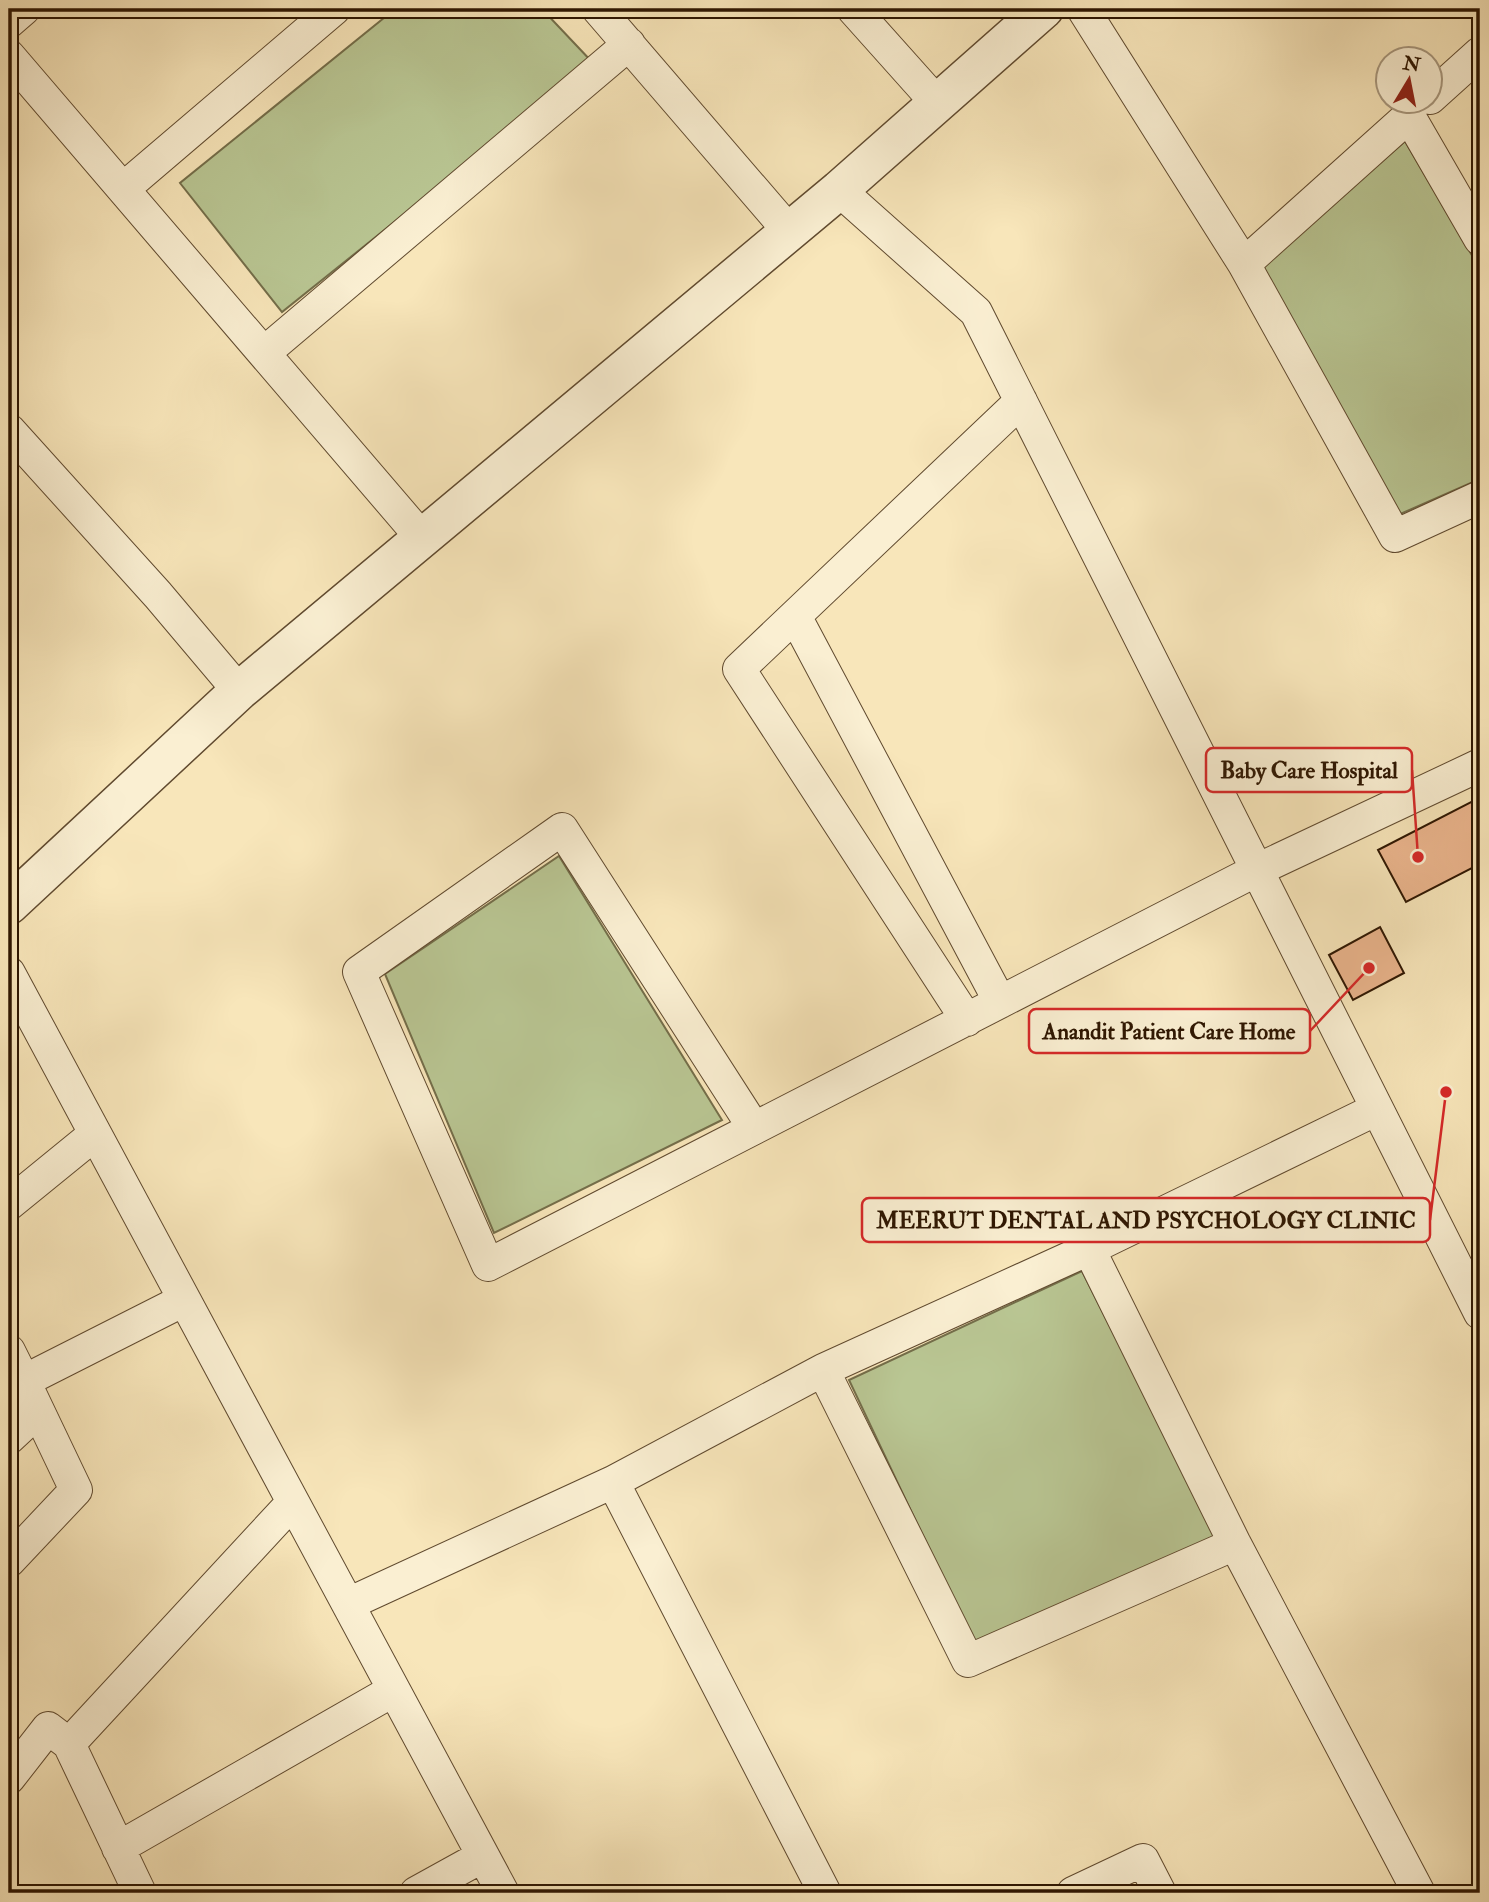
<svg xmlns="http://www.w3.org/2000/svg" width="1489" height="1902" viewBox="0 0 1489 1902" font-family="'IM FELL Double Pica',serif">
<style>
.green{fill:#b9c693;stroke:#746e4a;stroke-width:2}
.building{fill:#ebb58d;stroke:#2e1601;stroke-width:2}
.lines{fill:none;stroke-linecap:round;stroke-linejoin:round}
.minor-casing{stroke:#604a2f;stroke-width:34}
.tertiary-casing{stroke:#604a2f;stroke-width:41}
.minor{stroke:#faefd2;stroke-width:32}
.tertiary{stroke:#faefd2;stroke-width:38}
.leader{fill:none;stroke:#d62828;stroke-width:2.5}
.callout-dot{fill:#d62828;stroke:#faefd2;stroke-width:2.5}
.callout{fill:#faefd2;stroke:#d62828;stroke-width:2.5}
.callout-label{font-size:23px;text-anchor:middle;font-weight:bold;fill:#2e1601}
</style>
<rect width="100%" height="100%" fill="#f8e6ba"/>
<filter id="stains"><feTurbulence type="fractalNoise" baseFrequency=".00286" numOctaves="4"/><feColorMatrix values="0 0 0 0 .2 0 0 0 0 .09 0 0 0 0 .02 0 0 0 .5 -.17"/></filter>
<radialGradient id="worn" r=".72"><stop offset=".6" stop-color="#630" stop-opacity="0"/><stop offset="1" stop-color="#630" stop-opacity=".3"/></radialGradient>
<path class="green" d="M 395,9 L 542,9 L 593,63 L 282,312 L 180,183 Z
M 1405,141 L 1480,269 L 1480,479 L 1398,515 L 1262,265 Z
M 559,856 L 722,1120 L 494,1233 L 385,974 Z
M 1082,1271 L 1216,1536 L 974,1644 L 849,1380 Z"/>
<path class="building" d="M 1473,801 L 1480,815 L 1480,864 L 1406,902 L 1378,850 Z
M 1380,927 L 1404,973 L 1353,1000 L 1329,955 Z"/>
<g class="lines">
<defs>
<path id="minor" d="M 598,9 L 789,231
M 853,9 L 937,103
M 1083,9 L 1244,264
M 9,22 L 24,9
M 9,56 L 422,538
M 1430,98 L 1480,53
M 123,189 L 334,9
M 839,190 L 976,312 L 1480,1313
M 1480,239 L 1409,116 L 1244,264 L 1395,536 L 1480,497
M 264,353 L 629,44
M 9,430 L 158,595 L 239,691
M 795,616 L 1000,1002
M 9,973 L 503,1893
M 967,1020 L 739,669 L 1021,401
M 754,1128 L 562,829 L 359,972 L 488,1265 L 1257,870 L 1480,765
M 9,1204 L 95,1134
M 1089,1249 L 1377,1109
M 9,1351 L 24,1381
M 823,1370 L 613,1482 L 825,1893
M 9,1438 L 38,1411
M 1235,1544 L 968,1661 L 823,1370 L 1089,1249 L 1235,1544 L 1419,1893
M 9,1561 L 76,1490 L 24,1381 L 184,1300
M 348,1604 L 613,1482
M 69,1744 L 293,1502
M 9,1778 L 48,1728 L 69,1744 L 140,1893
M 118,1848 L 394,1690
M 416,1893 L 483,1856
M 1073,1893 L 1143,1860 L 1160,1893"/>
<path id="tertiary" d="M 9,905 L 239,691 L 839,190 L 1044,9"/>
</defs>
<use href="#minor" class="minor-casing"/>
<use href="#tertiary" class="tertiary-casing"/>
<use href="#minor" class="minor"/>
<use href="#tertiary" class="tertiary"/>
</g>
<path class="leader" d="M1418 857L1412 770M1369 968L1310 1031M1446 1092L1430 1220"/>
<g class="callout-dot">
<circle cx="1418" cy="857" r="7"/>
<circle cx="1369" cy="968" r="7"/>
<circle cx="1446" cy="1092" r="7"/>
</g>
<g class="callout">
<rect x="1206" y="748" width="206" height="44" rx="7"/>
<rect x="1029" y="1009" width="281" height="44" rx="7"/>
<rect x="862" y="1198" width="568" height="44" rx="7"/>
</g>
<g class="callout-label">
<text x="1309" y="778">Baby Care Hospital</text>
<text x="1169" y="1039">Anandit Patient Care Home</text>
<text x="1146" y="1228">MEERUT DENTAL AND PSYCHOLOGY CLINIC</text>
</g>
<rect width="1489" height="1902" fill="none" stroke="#f8e6ba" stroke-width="35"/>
<rect x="10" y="10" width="1468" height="1881" fill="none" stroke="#2e1601" stroke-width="3.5"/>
<rect x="18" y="18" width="1454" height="1867" fill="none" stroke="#2e1601" stroke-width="2"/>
<g transform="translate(1409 80) rotate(10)"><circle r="33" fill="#faefd2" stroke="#a8987e" stroke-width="2"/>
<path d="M0-5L12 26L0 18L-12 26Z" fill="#8f2418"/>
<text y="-10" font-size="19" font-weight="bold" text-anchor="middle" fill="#2e1601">N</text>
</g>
<rect width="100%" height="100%" filter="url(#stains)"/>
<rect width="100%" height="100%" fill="url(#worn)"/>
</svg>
